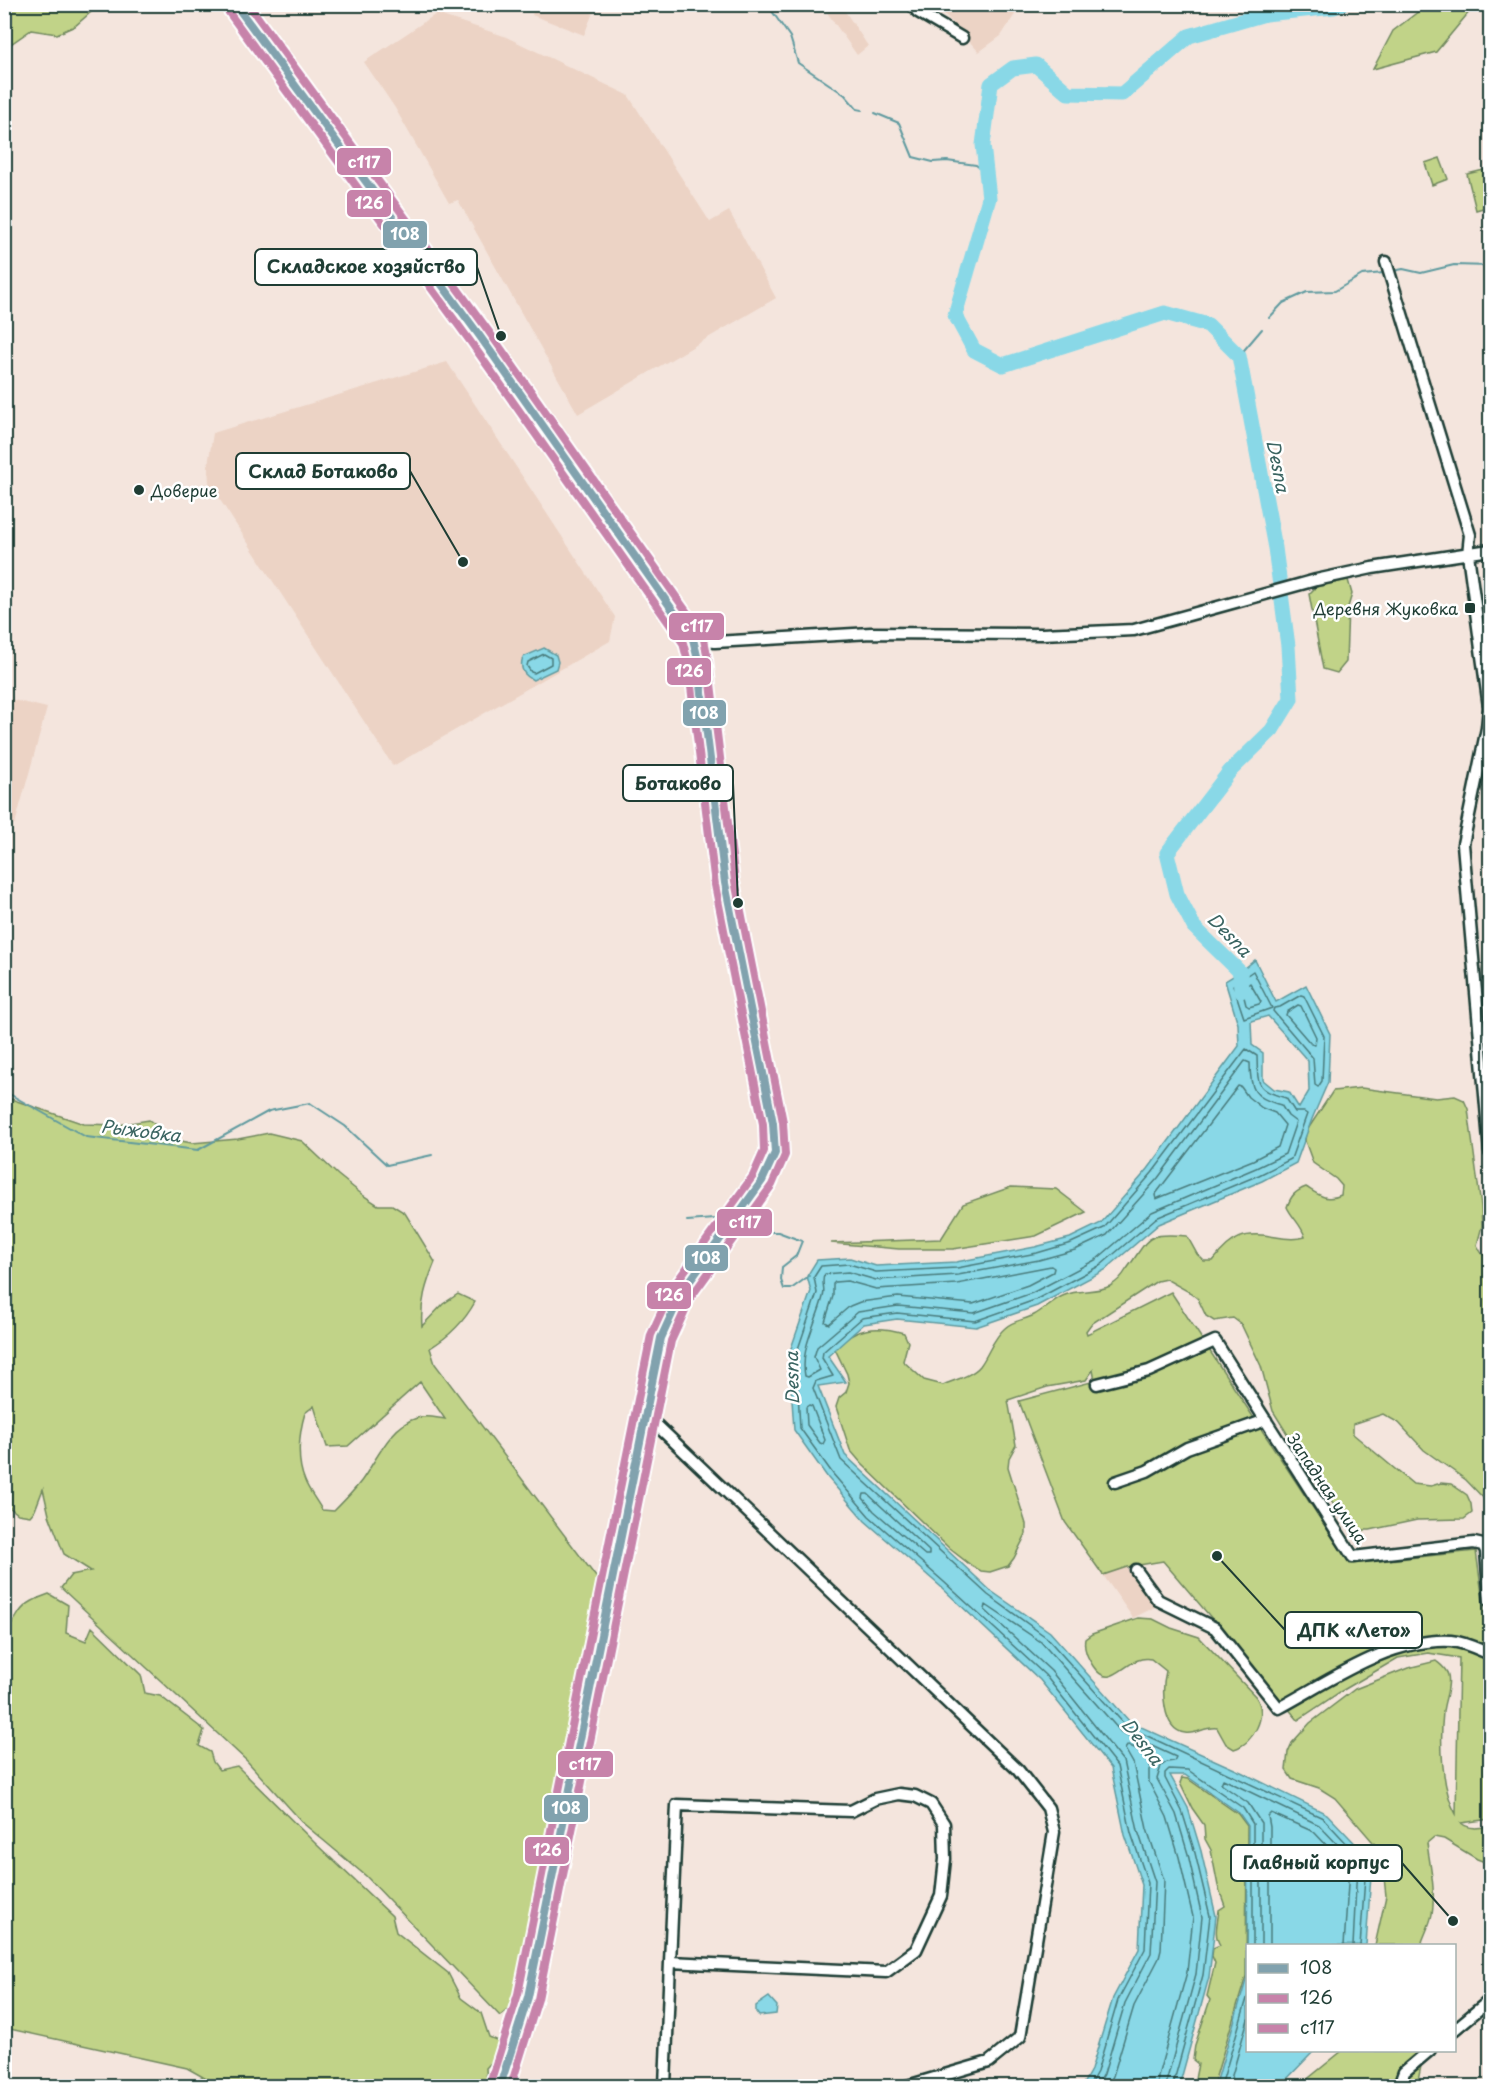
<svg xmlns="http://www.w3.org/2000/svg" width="1495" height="2091" viewBox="0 0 1495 2091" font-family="'Playpen Sans',sans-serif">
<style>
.built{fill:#ecd3c5}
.green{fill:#c1d388;stroke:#70885e;stroke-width:1.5;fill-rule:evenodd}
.water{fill:#89d8e7;stroke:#5f9a9f;stroke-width:1.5;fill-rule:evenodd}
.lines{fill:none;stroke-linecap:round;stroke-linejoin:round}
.shore{stroke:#497b7c;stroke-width:1.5}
.stream{stroke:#5f9a9f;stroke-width:2}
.river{stroke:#89d8e7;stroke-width:15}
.minor-casing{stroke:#1f3d34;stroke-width:15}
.major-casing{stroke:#1f3d34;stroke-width:18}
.minor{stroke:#fff;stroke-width:10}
.major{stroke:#fff;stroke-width:14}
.bus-1-casing{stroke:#fff;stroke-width:12}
.bus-2-casing{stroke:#fff;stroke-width:12}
.bus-3-casing{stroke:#fff;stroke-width:12}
.bus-1{stroke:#81a2ae;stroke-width:8}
.bus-2{stroke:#c783aa;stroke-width:8}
.bus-3{stroke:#c783aa;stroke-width:8}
.poi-dot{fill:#1f3d34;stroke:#fff;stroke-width:2}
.labels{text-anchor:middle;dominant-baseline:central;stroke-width:5;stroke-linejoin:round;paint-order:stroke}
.poi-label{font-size:16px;fill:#1f3d34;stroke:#fff;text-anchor:start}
.street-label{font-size:16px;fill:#1f3d34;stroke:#fff}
.water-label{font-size:18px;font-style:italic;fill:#3a6461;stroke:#fff}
.leader{fill:none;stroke:#1f3d34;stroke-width:2}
.callout-dot{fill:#1f3d34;stroke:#fff;stroke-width:2}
.callout{fill:#fff;stroke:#1f3d34;stroke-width:2}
.callout-label{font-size:18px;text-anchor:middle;font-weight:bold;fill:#1f3d34}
.line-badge{stroke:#fff;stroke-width:2}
.badge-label{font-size:16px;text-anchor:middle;font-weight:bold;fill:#fff}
</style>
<rect width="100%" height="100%" fill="#f4e5dd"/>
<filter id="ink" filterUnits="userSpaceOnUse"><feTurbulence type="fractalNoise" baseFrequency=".0167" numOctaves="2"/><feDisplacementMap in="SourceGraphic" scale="12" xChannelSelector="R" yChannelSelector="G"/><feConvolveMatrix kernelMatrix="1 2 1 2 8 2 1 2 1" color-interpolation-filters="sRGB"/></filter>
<g filter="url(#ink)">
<path class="built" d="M 535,5 L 535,4 L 596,5 L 584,35 L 532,15 Z
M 808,5 L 841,5 L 868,46 L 857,55 L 826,11 Z
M 936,5 L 1021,5 L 1001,36 L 979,52 Z
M 436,14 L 504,36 L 628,95 L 710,222 L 729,211 L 776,298 L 578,414 L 458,200 L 449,203 L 395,108 L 364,62 Z
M 447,362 L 615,617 L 610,641 L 393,766 L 209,483 L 208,465 L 213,433 Z
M 5,698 L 47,708 L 15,824 L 5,821 Z
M 1127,1567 L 1155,1607 L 1133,1618 L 1103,1575 Z"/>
<path class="green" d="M 5,4 L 99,4 L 99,5 L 75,26 L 57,34 L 31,30 L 5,48 Z
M 1427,5 L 1475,5 L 1436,52 L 1373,69 L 1393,31 Z
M 1440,158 L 1448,179 L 1432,185 L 1425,163 Z
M 1488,169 L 1490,180 L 1490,206 L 1476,210 L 1467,174 Z
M 1348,580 L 1352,594 L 1348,607 L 1346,662 L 1337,673 L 1323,669 L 1309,594 L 1316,587 Z
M 1361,1088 L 1436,1098 L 1455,1096 L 1464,1100 L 1468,1109 L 1481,1207 L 1482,1226 L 1477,1245 L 1482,1254 L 1490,1258 L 1490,1505 L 1466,1480 L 1424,1450 L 1399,1423 L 1383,1414 L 1353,1424 L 1353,1434 L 1413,1484 L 1431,1486 L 1441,1483 L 1451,1484 L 1467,1495 L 1471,1504 L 1472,1513 L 1464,1519 L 1417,1520 L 1370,1530 L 1361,1530 L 1352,1527 L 1345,1520 L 1318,1483 L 1273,1411 L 1261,1366 L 1241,1324 L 1233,1318 L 1214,1321 L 1206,1316 L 1198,1299 L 1191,1293 L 1166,1279 L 1157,1281 L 1091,1324 L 1086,1331 L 1087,1334 L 1171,1292 L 1350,1564 L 1476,1551 L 1490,1652 L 1490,1819 L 1461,1823 C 1470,1830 1479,1828 1490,1826 L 1490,1864 L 1477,1859 L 1444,1839 L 1434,1837 L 1427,1843 C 1430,1866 1436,1890 1432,1914 C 1430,1925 1424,1935 1421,1945 L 1375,1945 L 1386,1896 L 1383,1868 L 1379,1849 L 1335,1798 L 1319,1788 L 1292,1779 L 1286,1770 L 1288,1752 L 1292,1743 L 1310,1723 L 1355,1689 L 1408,1668 L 1436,1661 C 1441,1665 1446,1668 1448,1675 C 1451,1687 1444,1700 1443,1712 C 1440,1742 1441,1788 1456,1814 L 1459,1658 L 1428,1653 L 1398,1658 L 1340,1692 L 1298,1720 L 1163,1561 L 1127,1567 L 1103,1575 L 1065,1522 L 1019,1401 L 1095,1381 L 1093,1370 L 1086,1380 L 1047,1387 L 1008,1400 L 1016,1445 L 1009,1458 L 1008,1467 L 1026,1524 L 1026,1534 L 1014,1558 L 1008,1566 L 990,1572 L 981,1571 L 972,1566 L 950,1549 L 862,1464 L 850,1450 L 836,1407 L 839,1398 L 846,1392 L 849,1383 L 847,1374 L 835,1349 C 854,1327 877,1325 904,1333 L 908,1342 L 903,1361 L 924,1380 L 943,1385 C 954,1380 972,1376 980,1366 C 989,1354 993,1338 1005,1328 C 1013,1320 1025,1320 1034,1315 C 1045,1309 1054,1299 1065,1295 C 1079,1289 1096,1293 1110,1286 C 1117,1282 1122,1277 1126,1270 C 1150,1239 1142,1232 1187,1236 L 1197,1254 L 1204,1261 L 1213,1261 C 1232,1236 1245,1231 1276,1237 C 1286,1239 1295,1240 1305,1237 C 1302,1225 1292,1218 1287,1207 C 1291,1196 1295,1191 1306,1187 C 1319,1195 1327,1202 1341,1195 L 1342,1186 L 1336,1179 L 1313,1163 L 1305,1141 L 1306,1132 L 1333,1091 Z
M 5,1097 L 84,1124 L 118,1125 L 149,1120 L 176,1140 L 192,1143 L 238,1139 L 269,1133 L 302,1141 L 338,1175 L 364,1196 L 378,1205 L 392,1205 L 405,1213 L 435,1262 C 426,1284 420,1303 422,1326 L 443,1304 L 458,1294 L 475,1302 C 464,1322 450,1336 430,1348 L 435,1364 L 596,1577 L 606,1585 L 606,1595 L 599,1604 L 519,1984 L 512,2006 L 500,2016 L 366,1876 L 304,1824 L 247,1761 L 61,1588 L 71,1575 L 91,1571 L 64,1554 L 49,1515 L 43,1489 L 35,1510 L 30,1516 L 18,1514 L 5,1504 ZM 420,1382 L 445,1419 C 436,1418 427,1415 417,1418 C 391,1425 377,1459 362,1480 C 354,1491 344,1501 334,1511 L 322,1510 C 317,1501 309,1491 305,1481 C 296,1460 299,1433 305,1413 L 314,1406 L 327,1447 L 348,1446 Z
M 1011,1187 L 1056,1189 L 1086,1212 L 1036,1236 L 953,1249 L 899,1249 L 831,1243 L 941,1239 L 963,1204 Z
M 49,1594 L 68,1605 L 66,1633 L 86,1641 L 92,1627 L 141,1675 L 145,1693 L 160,1696 L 204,1730 L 199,1746 L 210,1752 L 213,1762 L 219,1770 L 237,1766 L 316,1844 L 392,1916 L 396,1932 L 448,1973 L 461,1998 L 481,2013 L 489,2037 L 501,2042 L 499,2054 L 486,2068 L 487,2086 L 219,2086 L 187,2068 L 5,2028 L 5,1633 C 12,1625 14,1622 19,1613 C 25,1603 38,1598 49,1594 Z
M 1138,1618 L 1153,1619 L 1171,1628 L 1199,1637 L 1256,1697 C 1268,1715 1254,1743 1234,1749 L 1226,1744 L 1217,1728 C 1205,1726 1197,1735 1185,1733 C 1161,1730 1162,1687 1166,1671 L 1151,1659 C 1127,1653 1112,1695 1093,1666 C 1088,1658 1083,1649 1085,1639 L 1092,1634 Z
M 1182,1778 L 1188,1779 L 1238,1814 L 1247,1826 L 1246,1976 L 1214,2083 L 1208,2086 L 1203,2086 L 1195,2079 L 1198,2064 L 1193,2060 L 1195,2045 L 1210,2000 L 1207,1996 L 1215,1963 L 1212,1956 L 1213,1948 L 1220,1945 C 1213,1934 1218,1922 1219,1910 L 1225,1906 L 1218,1886 L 1211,1850 L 1205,1839 L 1204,1825 L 1192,1808 L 1180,1783 Z
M 1342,2051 L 1424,2051 L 1417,2086 L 1299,2086 Z"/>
<path class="water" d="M 544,648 L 556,655 L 558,662 L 556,669 L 533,680 C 523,675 519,668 523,657 Z
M 1255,960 L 1276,1002 L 1306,985 L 1330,1034 L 1328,1082 L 1312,1119 L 1296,1163 L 1262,1181 L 1159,1224 L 1105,1270 L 1037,1306 L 976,1327 L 897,1319 L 864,1324 L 828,1356 L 846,1382 L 818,1386 L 845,1455 L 991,1591 L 1050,1632 L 1130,1722 L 1241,1772 L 1327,1814 L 1372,1861 L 1366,1945 L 1248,1946 L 1248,2050 L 1314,2051 L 1280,2086 L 1213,2086 L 1216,2084 L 1247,1977 L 1248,1826 L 1239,1813 L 1185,1775 L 1170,1775 L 1188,1808 L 1201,1851 L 1216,1916 L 1209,1977 L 1180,2083 L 1183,2086 L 1082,2086 L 1091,2070 L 1113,1998 L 1139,1949 L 1142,1885 L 1125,1835 L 1111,1768 L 1040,1680 L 940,1586 L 865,1521 L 828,1478 L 794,1430 L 789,1354 L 811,1291 L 807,1276 L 817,1260 L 850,1258 L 876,1266 L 956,1262 L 1035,1247 L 1070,1238 L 1101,1223 L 1148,1169 L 1239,1046 L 1238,1024 L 1225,981 L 1240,972 ZM 1268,1016 L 1308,1061 L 1309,1091 L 1299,1108 L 1289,1092 L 1274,1089 L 1263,1080 L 1263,1053 L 1252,1045 L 1251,1021 Z
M 769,1997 L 777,2006 L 776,2014 L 759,2016 L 756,2012 L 756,2006 Z"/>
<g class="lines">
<path class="shore" d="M 544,654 L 551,658 L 551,664 L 534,673 L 531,672 L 527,666 L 528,662 Z
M 1253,971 L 1272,1008 L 1244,1018 L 1233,985 Z
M 1250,983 L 1261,1002 L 1259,1004 L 1249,1007 L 1246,1005 L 1242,989 Z
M 1301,995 L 1304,996 L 1324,1036 L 1322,1081 L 1318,1087 L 1315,1085 L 1313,1058 L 1273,1011 L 1274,1008 L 1280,1007 Z
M 1298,1005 L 1301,1006 L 1316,1037 L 1315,1045 L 1311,1044 L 1286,1015 L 1287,1012 Z
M 1245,1061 L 1250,1063 C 1250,1089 1253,1098 1281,1105 L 1288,1116 L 1296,1122 L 1285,1154 L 1256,1168 L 1152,1212 L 1097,1259 L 1032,1293 L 974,1313 L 898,1306 L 858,1312 L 817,1347 L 814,1357 L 820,1370 L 808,1377 L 805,1376 C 800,1348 816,1324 823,1297 C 826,1288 820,1281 825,1274 L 848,1272 L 876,1280 L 958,1275 L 1039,1260 L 1075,1250 L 1107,1235 L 1158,1178 Z
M 1238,1086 L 1241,1087 L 1248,1097 L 1262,1108 L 1275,1113 L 1285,1125 L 1278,1147 L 1253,1160 L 1156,1199 L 1155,1195 Z
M 1051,1266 L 1054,1268 L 1053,1272 L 1028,1285 L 973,1304 L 898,1297 L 860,1302 L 850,1306 L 829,1324 L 825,1322 L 833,1296 L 833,1284 L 835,1282 L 847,1281 L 876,1289 L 957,1284 Z
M 809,1405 L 812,1406 L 825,1440 L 823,1444 L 820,1443 L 807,1425 L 806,1407 Z
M 864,1494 L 868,1494 L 929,1551 L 929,1555 L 925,1555 L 874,1511 L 863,1498 Z
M 1261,1946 L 1261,1823 L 1248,1803 L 1221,1784 L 1223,1779 L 1319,1825 L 1357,1865 L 1353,1946
M 1270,1946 L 1270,1827 L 1268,1816 L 1271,1813 L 1314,1832 L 1349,1869 L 1344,1946
M 1089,2086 L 1097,2072 L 1118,2000 L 1145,1949 L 1148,1883 L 1131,1833 L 1117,1766 L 1045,1675 L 944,1582 L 869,1516 L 833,1474 L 800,1428 L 796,1355 L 817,1293 L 814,1277 L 821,1266 L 849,1264 L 876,1272 L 957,1268 L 1037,1253 L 1071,1243 L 1104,1228 L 1152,1173 L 1246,1049 L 1257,1056 C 1258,1084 1255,1090 1286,1098 L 1295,1112 L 1304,1112 L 1307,1114 L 1291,1159 L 1259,1175 L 1156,1218 L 1101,1265 L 1035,1300 L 975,1321 L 897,1313 L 862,1318 L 823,1352 L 822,1358 L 833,1376 L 816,1381 L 813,1388 L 841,1460 L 988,1595 L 1046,1637 L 1126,1726 L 1323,1818 L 1366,1864 L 1360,1946
M 1097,2086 L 1104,2074 L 1125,2003 L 1151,1953 L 1155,1882 L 1138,1831 L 1123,1761 L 1051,1671 L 985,1610 L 986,1605 L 1041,1642 L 1121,1732 L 1176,1757 L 1174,1761 L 1167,1762 L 1161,1766 L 1157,1779 L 1176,1814 L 1188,1854 L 1202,1917 L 1196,1974 L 1167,2079 L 1167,2086
M 1108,2086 L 1113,2076 L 1134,2006 L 1159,1958 L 1161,1950 L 1164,1880 L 1147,1829 L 1133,1763 L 1125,1749 L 1128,1745 L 1154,1757 L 1149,1770 L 1149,1782 L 1167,1817 L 1179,1857 L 1193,1917 L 1187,1972 L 1158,2076 L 1158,2086
M 1175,2086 L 1174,2081 L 1203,1975 L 1210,1916 L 1195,1853 L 1182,1811 L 1165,1778 L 1165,1773 L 1169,1769 L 1188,1770 L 1243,1808 L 1253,1824 L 1253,1946
M 1221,2086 L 1248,1995
M 1229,2086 L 1248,2019"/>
<path class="stream" d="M 767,4 L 790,37 L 798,63 L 845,95 L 857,109 L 862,110
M 875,113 L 899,123 L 913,157 L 933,162 L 947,161 L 976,165 L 986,173
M 1393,271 L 1403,269 L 1421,273 L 1454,265 L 1490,266
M 1269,318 L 1283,303 L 1307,292 L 1335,291 L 1362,275 L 1384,273
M 1239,356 L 1262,329
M 4,1091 L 86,1137 L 198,1150 L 269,1111 L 310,1103 L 345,1126 L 387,1165 L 432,1155
M 687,1221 L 729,1218
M 748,1232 L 778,1232 L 802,1241 L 796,1256 L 782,1267 L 781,1280 L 784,1289 L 791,1289 L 809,1276"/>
<path class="river" d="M 1241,991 L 1240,972 L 1194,927 L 1177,894 L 1167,853 L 1230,771 L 1272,730 L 1291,699 L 1288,646 L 1275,548 L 1239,356 L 1208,325 L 1165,313 L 1003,365 L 974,350 L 955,315 L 989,198 L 983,145 L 991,84 L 1013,68 L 1036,65 L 1068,93 L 1122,94 L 1189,36 L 1265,14 L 1334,7 L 1341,4"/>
<defs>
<path id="minor" d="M 912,4 L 918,12 L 962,38
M 1386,262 L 1470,535 L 1468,554 L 1489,707 L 1487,728 L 1463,844 L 1490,1152
M 693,639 L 715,642 L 871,633 L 1042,634 L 1134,630 L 1316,580 L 1372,568 L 1490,550
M 1097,1384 L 1149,1371 L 1215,1341 L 1353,1557 L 1474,1543 L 1483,1545 L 1486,1551 L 1490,1601
M 645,1414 L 1018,1770 L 1048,1808 L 1054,1832 L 1020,2037 L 989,2062 L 907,2086
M 1115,1482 L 1147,1471 L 1187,1448 L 1266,1420
M 1136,1570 L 1158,1600 L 1215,1628 L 1279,1708 C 1331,1680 1389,1638 1451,1641 C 1464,1642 1478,1649 1490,1654
M 899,1794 L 915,1796 L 931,1804 L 944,1824 L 945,1859 L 941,1896 L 916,1950 L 886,1972 L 670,1962 L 677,1805 L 851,1811 L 875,1799 Z
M 1454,2030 L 1490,2000
M 665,2086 L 670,1962
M 1399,2086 L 1404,2072 L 1430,2050"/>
<path id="major" d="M 235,4 L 479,335 L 693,639 L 698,660 L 725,883 L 773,1123 L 775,1153 L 762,1181 L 682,1292 L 661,1338 L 528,1997 L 500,2086"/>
</defs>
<use href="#minor" class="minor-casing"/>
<use href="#major" class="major-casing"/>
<use href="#minor" class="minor"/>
<use href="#major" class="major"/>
<defs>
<path id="bus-1" d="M 235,4 L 479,335 L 693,639 L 698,660 L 725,883 L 773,1123 L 775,1153 L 762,1181 L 682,1292 L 661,1338 L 528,1997 L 500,2086"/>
<path id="bus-2" d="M 227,10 L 470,341 L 683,643 L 688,662 L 715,885 L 763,1124 L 764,1151 L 753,1176 L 673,1287 L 651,1335 L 518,1994 L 490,2083"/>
<path id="bus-3" d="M 248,4 L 487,329 L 703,635 L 708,659 L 735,881 L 783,1122 L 785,1155 L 772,1185 L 691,1297 L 671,1341 L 538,1999 L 511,2086"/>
</defs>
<use href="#bus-1" class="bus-1-casing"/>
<use href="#bus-2" class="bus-2-casing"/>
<use href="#bus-3" class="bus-3-casing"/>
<use href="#bus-1" class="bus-1"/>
<use href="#bus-2" class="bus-2"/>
<use href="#bus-3" class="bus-3"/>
</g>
</g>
<g class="poi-dot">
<circle cx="139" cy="490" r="6"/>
<rect x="1464" y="602" width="12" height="12" rx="3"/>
</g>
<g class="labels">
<g class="poi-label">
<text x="151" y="490">Доверие</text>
<text x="1458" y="608" text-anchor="end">Деревня Жуковка</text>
</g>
<g class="street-label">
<text transform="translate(1328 1488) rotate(56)">Западная улица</text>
</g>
<g class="water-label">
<text transform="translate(1279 466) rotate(79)">Desna</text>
<text transform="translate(1230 934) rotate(46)">Desna</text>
<text transform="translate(141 1130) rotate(7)">Рыжовка</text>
<text transform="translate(791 1378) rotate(-91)">Desna</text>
<text transform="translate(1143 1741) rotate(52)">Desna</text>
</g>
</g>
<path class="leader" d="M501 336L477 267M463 562L410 471M738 903L733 783M1217 1556L1285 1630M1453 1921L1402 1863"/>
<g class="callout-dot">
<circle cx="501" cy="336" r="6"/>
<circle cx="463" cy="562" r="6"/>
<circle cx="738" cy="903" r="6"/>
<circle cx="1217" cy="1556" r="6"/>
<circle cx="1453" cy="1921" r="6"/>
</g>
<g class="callout">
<rect x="255" y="249" width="222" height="36" rx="6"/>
<rect x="236" y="453" width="174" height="36" rx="6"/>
<rect x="623" y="765" width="110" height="36" rx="6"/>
<rect x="1285" y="1612" width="137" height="36" rx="6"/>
<rect x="1231" y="1845" width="171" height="36" rx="6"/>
</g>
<g class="callout-label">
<text x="366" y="273">Складское хозяйство</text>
<text x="323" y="478">Склад Ботаково</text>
<text x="678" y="790">Ботаково</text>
<text x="1354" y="1637">ДПК «Лето»</text>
<text x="1316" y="1869">Главный корпус</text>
</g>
<g class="line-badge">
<rect x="336" y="147" width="56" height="29" rx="6" fill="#c783aa"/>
<rect x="346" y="189" width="46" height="29" rx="6" fill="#c783aa"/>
<rect x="382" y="220" width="46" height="29" rx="6" fill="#81a2ae"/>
<rect x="668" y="612" width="57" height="29" rx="6" fill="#c783aa"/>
<rect x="666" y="657" width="46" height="29" rx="6" fill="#c783aa"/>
<rect x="682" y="699" width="45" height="28" rx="6" fill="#81a2ae"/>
<rect x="716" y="1208" width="57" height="29" rx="6" fill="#c783aa"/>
<rect x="684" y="1244" width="45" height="28" rx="6" fill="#81a2ae"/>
<rect x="646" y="1281" width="46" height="29" rx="6" fill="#c783aa"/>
<rect x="557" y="1750" width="57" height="28" rx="6" fill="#c783aa"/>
<rect x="543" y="1794" width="46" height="29" rx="6" fill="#81a2ae"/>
<rect x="524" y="1836" width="46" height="29" rx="6" fill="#c783aa"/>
</g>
<g class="badge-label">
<text x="364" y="168">с117</text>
<text x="369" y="209">126</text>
<text x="405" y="240">108</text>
<text x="697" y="632">с117</text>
<text x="689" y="677">126</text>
<text x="704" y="719">108</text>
<text x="745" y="1228">с117</text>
<text x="706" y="1264">108</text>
<text x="669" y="1301">126</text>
<text x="585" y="1770">с117</text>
<text x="566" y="1814">108</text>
<text x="547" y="1856">126</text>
</g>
<rect width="1495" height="2091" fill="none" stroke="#fff" stroke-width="24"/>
<rect x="12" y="12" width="1471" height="2067" fill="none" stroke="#1f3d34" stroke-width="2" filter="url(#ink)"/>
<rect x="1246" y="1944" width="210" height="108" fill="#ffffff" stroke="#a5b1ae" stroke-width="1.5"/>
<rect x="1258" y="1964" width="30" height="9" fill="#81a2ae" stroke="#a5b1ae" stroke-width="1.5"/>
<text x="1300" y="1974" font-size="18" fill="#1f3d34">108</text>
<rect x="1258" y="1994" width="30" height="9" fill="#c783aa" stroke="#a5b1ae" stroke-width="1.5"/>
<text x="1300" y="2004" font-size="18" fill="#1f3d34">126</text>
<rect x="1258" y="2024" width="30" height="9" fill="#c783aa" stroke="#a5b1ae" stroke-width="1.5"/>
<text x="1300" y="2034" font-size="18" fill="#1f3d34">с117</text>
</svg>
